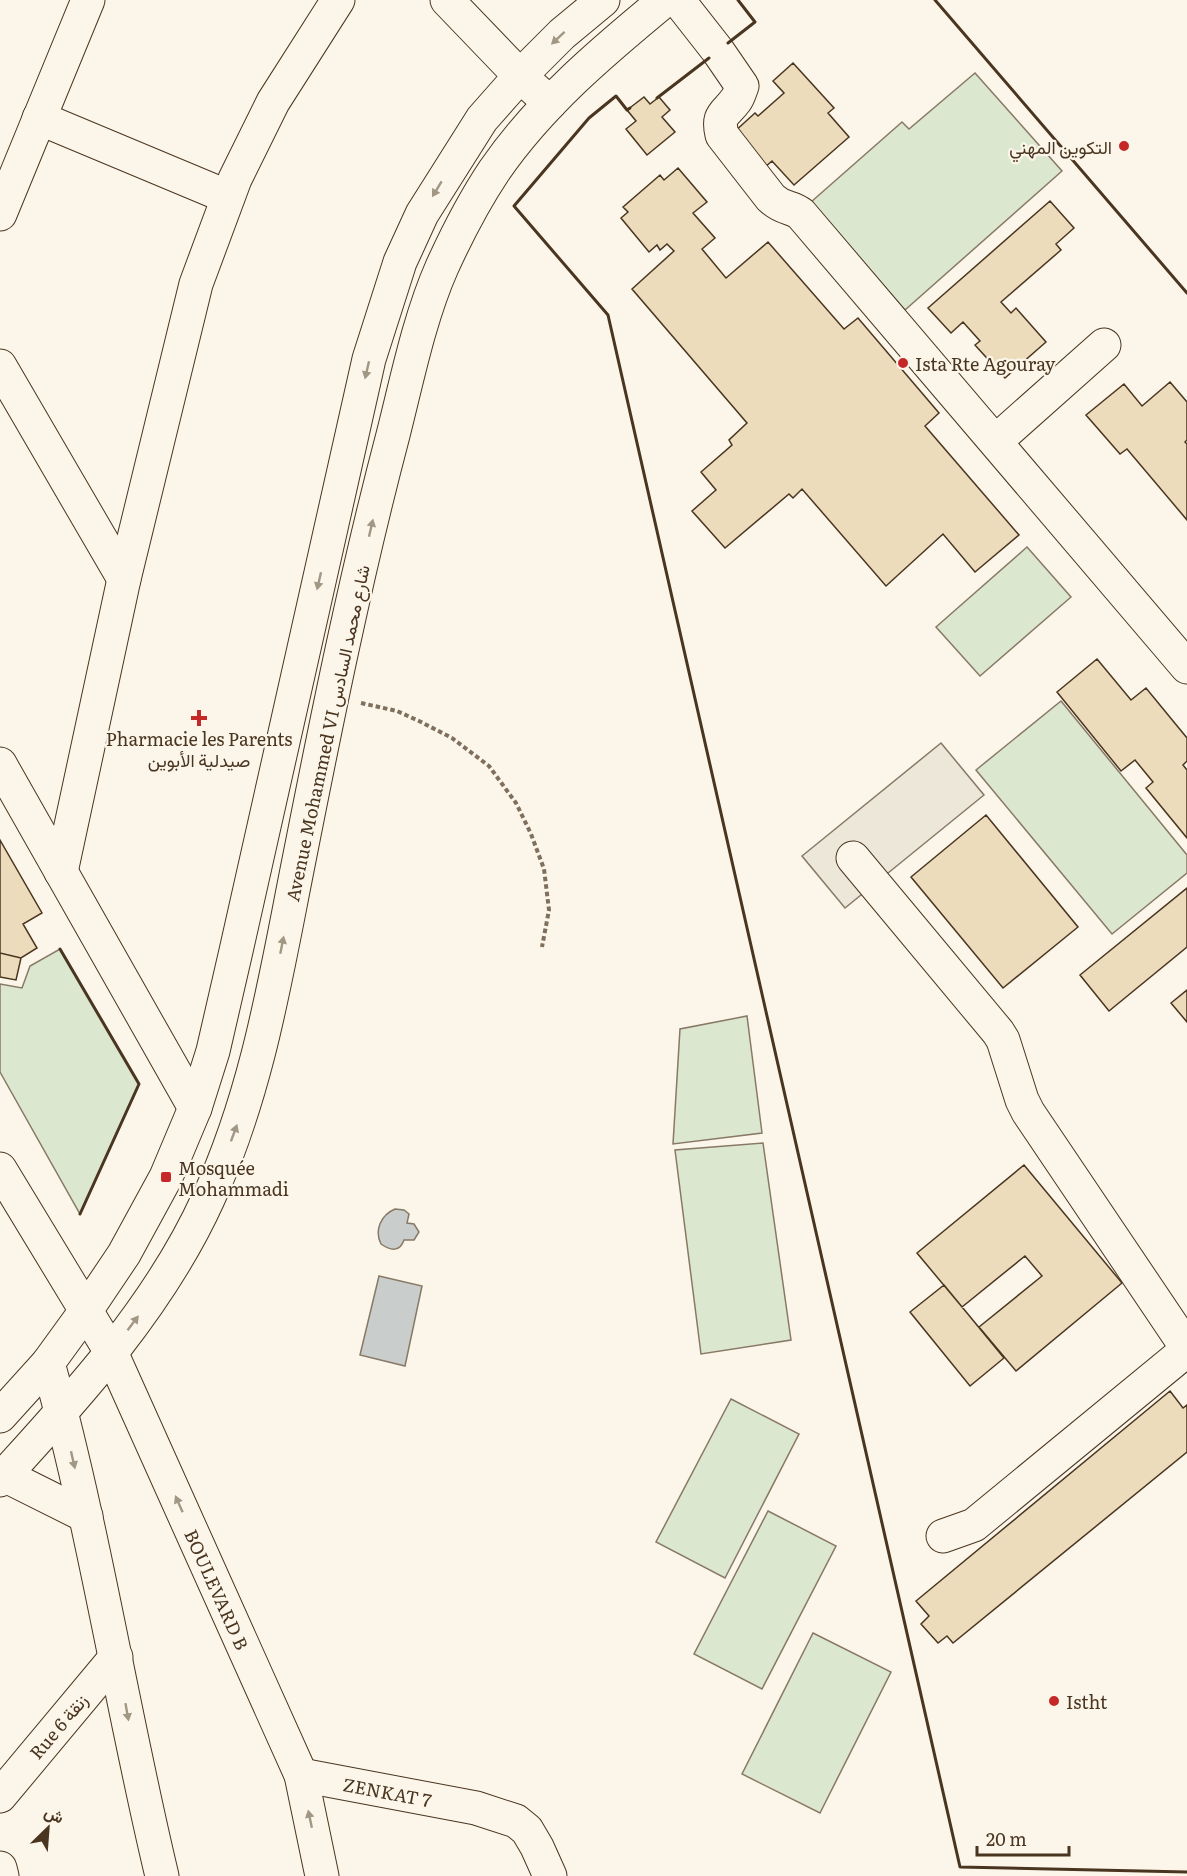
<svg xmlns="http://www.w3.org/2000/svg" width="1187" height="1876" viewBox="0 0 1187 1876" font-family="Literata,Vazirmatn,serif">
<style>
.green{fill:#dce7d0;stroke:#887966;stroke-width:1.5}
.parking{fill:#ede7d9;stroke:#887966;stroke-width:1.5}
.water{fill:#c9cecd;stroke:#887966;stroke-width:1.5}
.building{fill:#ecdcbc;stroke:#4a3520;stroke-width:1.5}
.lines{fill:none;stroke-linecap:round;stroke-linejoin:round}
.minor-casing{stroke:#4a3520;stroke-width:35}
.major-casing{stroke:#4a3520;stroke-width:35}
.path{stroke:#7f6f5c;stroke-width:4;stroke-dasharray:4.5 3;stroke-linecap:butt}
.minor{stroke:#fbf6e9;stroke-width:33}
.major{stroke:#fbf6e9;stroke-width:33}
.wall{stroke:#4a3520;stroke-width:3}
.oneway{fill:#a29684}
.poi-dot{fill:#c62828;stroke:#fbf6e9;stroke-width:2}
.labels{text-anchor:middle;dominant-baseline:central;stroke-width:4.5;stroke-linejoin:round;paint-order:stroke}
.poi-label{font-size:18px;fill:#4a3520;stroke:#fbf6e9;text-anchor:start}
.street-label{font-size:18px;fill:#4a3520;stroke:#fbf6e9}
</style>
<rect width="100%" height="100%" fill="#fbf6e9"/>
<path class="green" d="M 975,73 L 1062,171 L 905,310 L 811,202 L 902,122 L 909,129 Z
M 1027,547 L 1071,597 L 980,676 L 936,627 Z
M 1061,701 L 1187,855 L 1187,873 L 1112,934 L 976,770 Z
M 60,949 L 139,1084 L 80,1214 L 0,1072 L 0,984 L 22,988 L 30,966 Z
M 747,1016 L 762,1133 L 673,1144 L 680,1029 Z
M 763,1143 L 791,1340 L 701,1354 L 675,1150 Z
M 731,1399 L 799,1434 L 725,1578 L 656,1542 Z
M 768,1511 L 836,1546 L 762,1689 L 694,1654 Z
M 813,1633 L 891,1672 L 820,1813 L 742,1774 Z"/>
<path class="parking" d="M 941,743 L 984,795 L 845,908 L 802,856 Z"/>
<path class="water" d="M 395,1209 L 404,1210 L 409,1214 L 407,1223 L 414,1224 L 419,1232 L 414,1240 L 404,1240 C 400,1252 391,1251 381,1244 C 374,1230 381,1215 395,1209 Z
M 379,1276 L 422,1286 L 405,1366 L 360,1355 Z"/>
<path class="building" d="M 793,63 L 834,108 L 828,113 L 849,137 L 794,185 L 772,161 L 764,168 L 733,133 L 755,113 L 758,116 L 784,93 L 773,81 Z
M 644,97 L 650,104 L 659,97 L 670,110 L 662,117 L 675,132 L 647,155 L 626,129 L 636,121 L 627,110 Z
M 678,168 L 707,202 L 693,213 L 715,238 L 702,249 L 726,278 L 768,242 L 844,329 L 858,318 L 939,413 L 925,426 L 1019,535 L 975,572 L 943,534 L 886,586 L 802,489 L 793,498 L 789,494 L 725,548 L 692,511 L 716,490 L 701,472 L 732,445 L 729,440 L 747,423 L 632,289 L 674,251 L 667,244 L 660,250 L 657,245 L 649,252 L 621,218 L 628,212 L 623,207 L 660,175 L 664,180 Z
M 1050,201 L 1074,228 L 1056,244 L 1061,250 L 1001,302 L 1011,313 L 1016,308 L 1046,342 L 1005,378 L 975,345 L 980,341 L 963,322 L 951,333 L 928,308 Z
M 1170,382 L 1187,402 L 1187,440 L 1185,442 L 1187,444 L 1187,520 L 1127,449 L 1120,454 L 1086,415 L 1124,384 L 1142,406 Z
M 1097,659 L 1131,700 L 1146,688 L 1187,738 L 1187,761 L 1183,765 L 1187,770 L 1187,838 L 1146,788 L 1153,782 L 1135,760 L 1121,771 L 1057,692 Z
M 986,815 L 1078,927 L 1003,988 L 911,877 Z
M 0,840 L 42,913 L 23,924 L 37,948 L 21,958 L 0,953 Z
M 1187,888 L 1187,947 L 1109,1011 L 1080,975 Z
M 0,953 L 21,958 L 16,980 L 0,977 Z
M 1187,990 L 1187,1022 L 1171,1003 Z
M 1024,1165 L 1122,1283 L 1016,1371 L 979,1327 L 1042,1276 L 1025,1256 L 962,1307 L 917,1253 Z
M 944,1285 L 1004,1358 L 970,1386 L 910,1312 Z
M 1170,1391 L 1183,1408 L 1187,1405 L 1187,1452 L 953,1643 L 947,1636 L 938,1643 L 921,1624 L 929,1616 L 916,1601 Z"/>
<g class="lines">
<defs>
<g id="minor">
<path d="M 447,0 L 520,76 L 550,103"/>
<path d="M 678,0 L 718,51 L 742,86 C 740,91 739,96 736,100 C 725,115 717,114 722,135 L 771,198 C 784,210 791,206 801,214 L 1187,667"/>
<path d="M 39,118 L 228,197"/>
<path d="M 0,214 L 88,0"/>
<path d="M 0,366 L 124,579"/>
<path d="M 996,441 L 1104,345"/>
<path d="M 0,764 L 195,1108"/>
<path d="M 853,858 L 998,1032 L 1003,1040 L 1022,1100 L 1028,1112 L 1187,1348"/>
<path d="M 61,872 L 124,579 L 196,284 L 235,179 L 273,102 L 338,0"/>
<path id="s1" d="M 0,1169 L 111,1352 L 301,1775 L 322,1876"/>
<path d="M 48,1363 C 95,1532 121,1705 162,1876"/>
<path d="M 4,1475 L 86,1516"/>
<path d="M 943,1536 L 974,1525 L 1187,1350"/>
<path id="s2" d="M 301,1775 L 476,1808 L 516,1821 L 527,1830 L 537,1847 L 550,1876"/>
<path d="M 0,1796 L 116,1657"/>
<path d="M 0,1868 L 2,1876"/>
</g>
<path id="major" d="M 0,1416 L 48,1363 L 85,1312 L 124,1254 L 166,1177 L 195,1108 L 213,1051 L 236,951 L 369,359 L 400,262 L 422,214 L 482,119 L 520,76 L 562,34 L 603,0
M 0,1480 C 78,1395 160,1305 208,1199 C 258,1091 276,975 299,860 C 327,718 356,575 393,435 C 407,380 419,319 442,267 C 457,234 474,201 494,171 C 540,104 602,52 665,0"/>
</defs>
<use href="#minor" class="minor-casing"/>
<use href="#major" class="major-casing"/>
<path class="path" d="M 361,703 L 397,711 L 419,721 L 452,738 L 489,766 L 516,803 L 531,834 L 544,869 L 549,910 L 542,947"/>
<use href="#minor" class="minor"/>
<use href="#major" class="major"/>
<path class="wall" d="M 935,0 L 1187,293
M 728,43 L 755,22 L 738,0
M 657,98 L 709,58
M 630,108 L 627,110 L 616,96 L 589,118 L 514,206 L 608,315 L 960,1867 L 1187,1872
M 60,949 L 139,1084 L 80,1214"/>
</g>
<defs><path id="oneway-solid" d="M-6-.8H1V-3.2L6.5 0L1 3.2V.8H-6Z" transform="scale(1.5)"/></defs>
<g class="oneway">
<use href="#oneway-solid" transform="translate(558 38) rotate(137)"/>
<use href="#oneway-solid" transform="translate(437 189) rotate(121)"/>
<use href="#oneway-solid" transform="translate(367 370) rotate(103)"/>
<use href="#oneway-solid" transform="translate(371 528) rotate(-77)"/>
<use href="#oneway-solid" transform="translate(319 581) rotate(103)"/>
<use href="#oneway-solid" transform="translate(282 945) rotate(-79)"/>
<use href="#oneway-solid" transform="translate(234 1133) rotate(-70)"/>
<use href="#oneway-solid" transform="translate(133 1323) rotate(-53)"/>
<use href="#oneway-solid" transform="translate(73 1460) rotate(77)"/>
<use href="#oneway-solid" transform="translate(179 1504) rotate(-114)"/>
<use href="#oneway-solid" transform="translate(127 1712) rotate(80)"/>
<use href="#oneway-solid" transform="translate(310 1819) rotate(-102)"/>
</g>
<g class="poi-dot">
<circle cx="1124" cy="146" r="6"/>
<circle cx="903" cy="363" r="6"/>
<path d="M196 709h6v6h6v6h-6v6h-6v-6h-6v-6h6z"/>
<rect x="160" y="1171" width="12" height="12" rx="3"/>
<circle cx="1054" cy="1701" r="6"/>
</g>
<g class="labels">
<g class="poi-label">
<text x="1112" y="146" text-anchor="end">التكوين المهني</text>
<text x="915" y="363">Ista Rte Agouray</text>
<text x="199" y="738" text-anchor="middle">Pharmacie les Parents<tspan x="199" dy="21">صيدلية الأبوين</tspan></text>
<text x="178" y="1167">Mosquée<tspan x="178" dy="21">Mohammadi</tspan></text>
<text x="1066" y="1701">Istht</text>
</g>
<g class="street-label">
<text transform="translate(327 733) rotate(-78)">Avenue Mohammed VI شارع محمد السادس</text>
<text stroke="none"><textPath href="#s1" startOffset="474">BOULEVARD B</textPath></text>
<text transform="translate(58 1726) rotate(-50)">Rue 6 زنقة</text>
<text stroke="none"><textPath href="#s2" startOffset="88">ZENKAT 7</textPath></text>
</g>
</g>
<g transform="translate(48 1828) rotate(25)" stroke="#fbf6e9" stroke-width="4.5" paint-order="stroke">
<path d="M0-4.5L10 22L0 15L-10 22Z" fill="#4a3520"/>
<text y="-9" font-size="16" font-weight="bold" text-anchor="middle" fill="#4a3520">ش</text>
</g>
<path d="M977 1846v9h92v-9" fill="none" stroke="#4a3520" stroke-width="3"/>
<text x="986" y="1846" font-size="18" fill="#4a3520" stroke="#fbf6e9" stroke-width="4.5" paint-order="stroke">20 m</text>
</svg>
